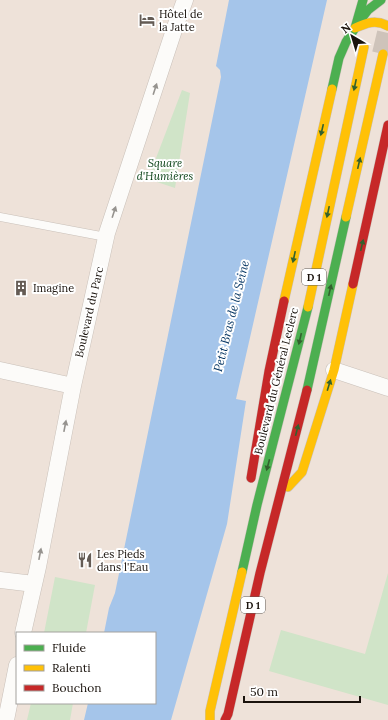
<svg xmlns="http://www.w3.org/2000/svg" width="388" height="720" viewBox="0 0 388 720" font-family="Lora,serif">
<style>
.green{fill:#d0e4c8}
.water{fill:#a5c5ea}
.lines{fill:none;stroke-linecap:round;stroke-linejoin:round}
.primary-tunnel{stroke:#cec3ba;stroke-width:22;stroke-dasharray:22 11;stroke-linecap:butt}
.lane-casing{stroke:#c9c0b9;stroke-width:9}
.street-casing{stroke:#c9c0b9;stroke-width:17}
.fast-casing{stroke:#c9c0b9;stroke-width:10}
.slow-casing{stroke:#c9c0b9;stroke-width:10}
.jam-casing{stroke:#c9c0b9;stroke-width:10}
.lane{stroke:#fcfbf9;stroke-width:8}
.street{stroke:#fcfbf9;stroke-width:16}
.fast{stroke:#4caf50;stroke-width:9}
.slow{stroke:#ffc107;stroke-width:9}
.jam{stroke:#c62828;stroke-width:9}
.oneway{fill:#33612e}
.oneway2{fill:#96938f}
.labels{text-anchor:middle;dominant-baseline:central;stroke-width:4;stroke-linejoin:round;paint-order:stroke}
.shield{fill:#fff;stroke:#5f5a56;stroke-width:1}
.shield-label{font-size:10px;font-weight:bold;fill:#1a130d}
.poi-label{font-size:11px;fill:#1a130d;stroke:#fff;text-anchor:start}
.park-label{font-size:11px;font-style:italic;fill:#033d10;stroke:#fff}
.street-label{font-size:11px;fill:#1a130d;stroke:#fff}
.water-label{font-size:12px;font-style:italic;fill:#093865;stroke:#fff}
</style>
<rect width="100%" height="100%" fill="#eee2d9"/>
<path class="green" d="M 182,90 L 190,93 L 175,188 L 148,179 Z
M 388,573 L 388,705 L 269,671 L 281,630 L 365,654 Z
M 55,577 L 95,585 L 86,633 L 44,633 Z
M 31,703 L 73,703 L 70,720 L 27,720 Z"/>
<path class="water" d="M 229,0 L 327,0 L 236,399 L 246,401 L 227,524 L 171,720 L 84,720 L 88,703 L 155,703 L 155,633 L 104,633 L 109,608 L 115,593 L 221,77 L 220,70 L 216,66 Z"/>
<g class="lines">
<path class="primary-tunnel" d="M 383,54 L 388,33"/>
<defs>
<path id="lane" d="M 0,217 L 106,237"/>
<path id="street" d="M 0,370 L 73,386
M 334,370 L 388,388
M 0,580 L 34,584
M 23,633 L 38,567 L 73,386 L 107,233 L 175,27 L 185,0
M 6,720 L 17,665"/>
<path id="fast" d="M 358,23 L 368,10 L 381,0
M 332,89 L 339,58 L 346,42 L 355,28 L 363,0
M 307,390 L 346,217
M 242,572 L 257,505 L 308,307"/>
<path id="slow" d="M 355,28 C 366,23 376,19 388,26
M 346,217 L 383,54
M 284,301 L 332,89
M 308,307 L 364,47
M 288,487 L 302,472 L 334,370 L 353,284
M 210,720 L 210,711 L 242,572"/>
<path id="jam" d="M 353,284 L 388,125
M 251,478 L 269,371 L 284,301
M 225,720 L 228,714 L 260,573 L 307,390"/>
</defs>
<use href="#lane" class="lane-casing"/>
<use href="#street" class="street-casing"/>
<use href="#fast" class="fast-casing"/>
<use href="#slow" class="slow-casing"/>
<use href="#jam" class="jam-casing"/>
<use href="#lane" class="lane"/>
<use href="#street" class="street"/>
<use href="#fast" class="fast"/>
<use href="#slow" class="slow"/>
<use href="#jam" class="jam"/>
</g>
<defs><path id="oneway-solid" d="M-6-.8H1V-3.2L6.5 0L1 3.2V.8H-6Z"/></defs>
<g class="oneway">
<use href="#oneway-solid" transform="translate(355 85) rotate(102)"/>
<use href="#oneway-solid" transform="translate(322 130) rotate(103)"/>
<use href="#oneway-solid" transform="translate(359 163) rotate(-77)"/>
<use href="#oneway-solid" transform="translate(328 212) rotate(102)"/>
<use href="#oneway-solid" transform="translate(362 245) rotate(-77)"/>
<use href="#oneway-solid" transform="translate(294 257) rotate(102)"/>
<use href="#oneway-solid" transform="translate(330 290) rotate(-77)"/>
<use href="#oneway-solid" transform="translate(300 339) rotate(103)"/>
<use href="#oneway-solid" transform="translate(329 385) rotate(-73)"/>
<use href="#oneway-solid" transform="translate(297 430) rotate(-76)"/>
<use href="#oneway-solid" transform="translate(268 465) rotate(105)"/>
</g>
<g class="oneway2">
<use href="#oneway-solid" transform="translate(155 89) rotate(-72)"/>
<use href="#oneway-solid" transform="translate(114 212) rotate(-72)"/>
<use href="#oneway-solid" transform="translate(65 426) rotate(-79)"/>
<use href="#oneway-solid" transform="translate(40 554) rotate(-79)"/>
</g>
<defs>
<symbol id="hotel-bare" viewBox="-9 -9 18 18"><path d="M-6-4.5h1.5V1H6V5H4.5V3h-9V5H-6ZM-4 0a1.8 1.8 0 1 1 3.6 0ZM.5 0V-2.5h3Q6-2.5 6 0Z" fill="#645b54" stroke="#fff" stroke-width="2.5" paint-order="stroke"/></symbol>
<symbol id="building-bare" viewBox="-9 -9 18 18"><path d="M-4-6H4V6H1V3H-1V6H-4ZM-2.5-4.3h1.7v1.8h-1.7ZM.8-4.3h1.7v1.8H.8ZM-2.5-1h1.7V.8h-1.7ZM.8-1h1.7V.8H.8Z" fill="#645b54" stroke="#fff" stroke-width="2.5" paint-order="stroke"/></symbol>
<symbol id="restaurant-bare" viewBox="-9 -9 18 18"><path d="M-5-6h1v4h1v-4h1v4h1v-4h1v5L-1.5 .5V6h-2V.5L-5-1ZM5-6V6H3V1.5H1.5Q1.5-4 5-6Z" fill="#645b54" stroke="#fff" stroke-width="2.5" paint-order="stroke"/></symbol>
</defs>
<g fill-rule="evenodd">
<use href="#hotel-bare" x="136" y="9" width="22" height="22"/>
<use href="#building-bare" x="10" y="277" width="22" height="22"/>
<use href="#restaurant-bare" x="74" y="549" width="22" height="22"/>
</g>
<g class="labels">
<g class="shield">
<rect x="302" y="269" width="24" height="16" rx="3"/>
<rect x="241" y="597" width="24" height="16" rx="3"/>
</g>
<g class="shield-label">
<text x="314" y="277">D 1</text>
<text x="253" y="605">D 1</text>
</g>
<g class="poi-label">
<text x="159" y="14">Hôtel de<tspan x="159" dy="13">la Jatte</tspan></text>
<text x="33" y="288">Imagine</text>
<text x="97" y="554">Les Pieds<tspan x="97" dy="13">dans l'Eau</tspan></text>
</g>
<g class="park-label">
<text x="165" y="163">Square<tspan x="165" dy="13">d'Humières</tspan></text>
</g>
<g class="street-label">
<text transform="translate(89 312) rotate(-77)">Boulevard du Parc</text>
<text transform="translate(276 381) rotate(-76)">Boulevard du Général Leclerc</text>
</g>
<g class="water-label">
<text transform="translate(231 316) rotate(-76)">Petit Bras de la Seine</text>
</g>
</g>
<rect x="16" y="632" width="140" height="72" fill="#ffffff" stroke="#a3a19e"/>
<rect x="24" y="645" width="20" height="6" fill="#4caf50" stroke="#a3a19e"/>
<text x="52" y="652" font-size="12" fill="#1a130d">Fluide</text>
<rect x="24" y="665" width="20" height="6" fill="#ffc107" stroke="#a3a19e"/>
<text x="52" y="672" font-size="12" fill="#1a130d">Ralenti</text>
<rect x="24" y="685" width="20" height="6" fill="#c62828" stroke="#a3a19e"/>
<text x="52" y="692" font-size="12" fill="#1a130d">Bouchon</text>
<g transform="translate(352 36) rotate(322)" stroke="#ffffff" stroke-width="3" paint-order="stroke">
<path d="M0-3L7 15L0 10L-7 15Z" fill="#1a130d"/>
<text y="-6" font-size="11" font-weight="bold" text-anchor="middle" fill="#1a130d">N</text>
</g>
<path d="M244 696v6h116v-6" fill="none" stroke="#1a130d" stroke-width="2"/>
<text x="250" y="696" font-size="12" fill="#1a130d" stroke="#ffffff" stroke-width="3" paint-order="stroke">50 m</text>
</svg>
